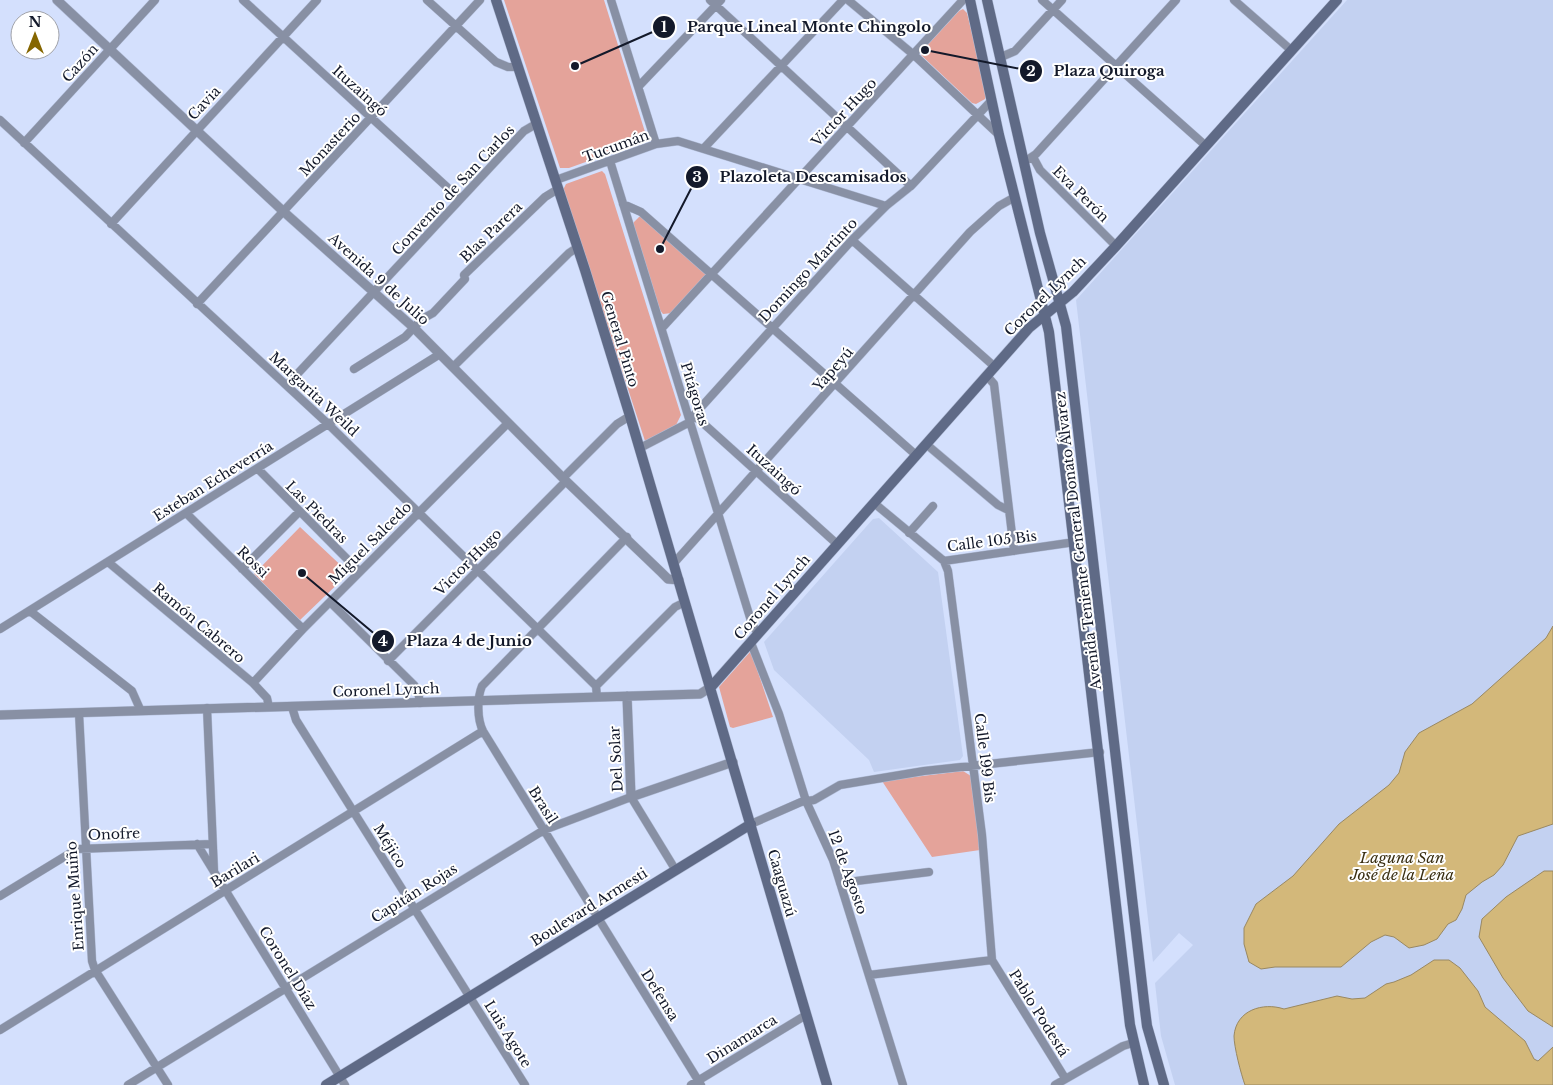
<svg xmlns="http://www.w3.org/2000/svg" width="1553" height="1085" viewBox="0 0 1553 1085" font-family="'Libre Baskerville',serif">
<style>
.built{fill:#c3d1f1}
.green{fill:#e4a39a}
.water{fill:#d3b87a;stroke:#998862}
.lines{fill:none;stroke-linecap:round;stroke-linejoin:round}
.minor-casing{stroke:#b1bcd7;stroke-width:9}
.tertiary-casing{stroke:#b1bcd7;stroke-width:10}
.secondary-casing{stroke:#b1bcd7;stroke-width:11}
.minor{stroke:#8890a4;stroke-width:8}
.tertiary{stroke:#8890a4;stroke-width:9}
.secondary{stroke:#5f6a86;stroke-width:10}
.labels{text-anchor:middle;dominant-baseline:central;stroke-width:4;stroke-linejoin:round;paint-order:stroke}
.street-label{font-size:14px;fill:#13192a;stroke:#fff}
.water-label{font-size:15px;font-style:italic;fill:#3a2f12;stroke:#fff}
.leader{fill:none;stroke:#13192a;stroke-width:2}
.callout-dot{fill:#13192a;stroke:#fff;stroke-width:2}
.mark-label{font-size:15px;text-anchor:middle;font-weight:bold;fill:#fff}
.callout-label{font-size:15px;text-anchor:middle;font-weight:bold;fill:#13192a;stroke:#fff;stroke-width:4;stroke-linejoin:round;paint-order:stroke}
</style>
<rect width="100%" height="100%" fill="#d4e0fd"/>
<path class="built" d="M 1347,0 L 1553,0 L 1553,1085 L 1175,1085 L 1161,1036 L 1155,983 L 1193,945 L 1179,933 L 1153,962 L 1076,300 Z
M 879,518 L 938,572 L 963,756 L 960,760 L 874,772 L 869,760 L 774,670 L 764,642 L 873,519 Z"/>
<path class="green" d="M 504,0 L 604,0 L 645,132 L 644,141 L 569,168 L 560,168 Z
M 963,9 L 967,13 L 987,94 L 985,99 L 976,104 L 972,103 L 921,55 L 922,51 L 959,11 Z
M 602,171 L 605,174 L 681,415 L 676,425 L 645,441 L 563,190 L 566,184 Z
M 639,217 L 643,217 L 707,274 L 672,313 L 663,314 L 660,310 L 633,223 Z
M 300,527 L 349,573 L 300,620 L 254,574 Z
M 750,652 L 752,654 L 773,717 L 733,728 L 730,727 L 719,687 Z
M 963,771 L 971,776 L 980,850 L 932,857 L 882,781 Z"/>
<path class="water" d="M 1553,626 L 1553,824 L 1518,836 L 1503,865 L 1494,875 L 1482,882 L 1466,895 L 1462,909 L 1456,920 L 1448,924 L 1437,939 L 1424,945 L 1409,948 L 1394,937 L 1385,935 L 1371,942 L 1341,967 L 1275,967 L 1261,969 L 1249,962 L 1244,944 L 1244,928 L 1256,904 L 1293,876 L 1339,824 L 1389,785 L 1399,773 L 1405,752 L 1419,733 L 1472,704 L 1546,638 Z
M 1544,871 L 1553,871 L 1553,1027 L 1528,1011 L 1503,978 L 1479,937 L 1482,919 L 1506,897 Z
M 1434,960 L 1449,960 L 1460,968 L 1478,991 L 1485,1007 L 1525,1041 L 1534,1059 L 1538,1061 L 1553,1047 L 1553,1085 L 1245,1085 C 1241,1074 1234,1047 1234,1036 C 1236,1010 1263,1002 1284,1009 L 1337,996 L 1352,999 L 1365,998 L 1386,984 L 1394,982 L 1411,975 Z"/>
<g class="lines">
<defs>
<path id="minor" d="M 243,0 L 460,199
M 427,0 L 496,62 L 508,67 L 518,67
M 611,0 L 656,144
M 710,0 L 911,186
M 848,0 L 914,55 L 999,135
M 1042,0 L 1206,146
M 1234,0 L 1291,50
M 1001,57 L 1015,51 L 1062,0
M 639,86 L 721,0
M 0,120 L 327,423 L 596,686 L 597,697
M 24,143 L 155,0
M 704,148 L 843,0
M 1033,157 L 1040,170 L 1116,246
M 610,161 L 752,624 L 758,634
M 1024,162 L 1036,154 L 1176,0
M 556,180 L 656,144 L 678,141 L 886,206
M 623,204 L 641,212 L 916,455
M 111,224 L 317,0
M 852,240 L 995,367
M 197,304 L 480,0
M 662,328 L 963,0
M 453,367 L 569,253 L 578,247
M 354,369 L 405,337 L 422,319 L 433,313 L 465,279 L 464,275 L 545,197 L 558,189
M 987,376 L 994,384 L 1014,551
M 287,385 L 524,131 L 536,124
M 694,415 L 837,544
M 926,444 L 998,505 L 1008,510
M 640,448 L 690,422 L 694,415 L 852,240 L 886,206 L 911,186 L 991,101
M 258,469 L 359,571
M 563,478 L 617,424 L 630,416
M 874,503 L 944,561 L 1075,542
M 186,513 L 303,629
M 909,533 L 933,506
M 627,537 L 482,686 C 477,698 477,719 483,731 L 701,1085
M 944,561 L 948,571 L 982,835 L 992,960 L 1065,1078
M 108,562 L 253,683 L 267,698 L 269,707
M 674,563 L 970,232 L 999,206 L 1015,197
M 242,569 L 299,512
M 330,602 L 414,685 L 418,691 L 420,703
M 30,611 L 132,691 L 140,709
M 0,629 L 440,354
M 751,643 L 779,714 L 806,801 L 833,860 L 903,1085
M 388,661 L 566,481
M 253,683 L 303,629 L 508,423
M 596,686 L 675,607 L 685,602
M 292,707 L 296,720 L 525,1085
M 207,708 L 214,871
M 79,713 L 92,961 L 95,970 L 168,1085
M 751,824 L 801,802 L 814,800 L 840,785 L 924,771 L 1100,752
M 197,844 L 345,1085
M 840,883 L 929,872
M 0,896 L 77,849 L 212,844
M 869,975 L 992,960
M 0,1030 L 483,731
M 128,1085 L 544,830 L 631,797 L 675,869
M 691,1085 L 806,1015
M 1055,1085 L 1123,1046 L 1133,1043"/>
<path id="tertiary" d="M 57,0 L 284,212 L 414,328 L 566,481 L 661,572 L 668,579 L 679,580
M 627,696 L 631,797 L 733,762
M 0,715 L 700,694 L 711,687"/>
<path id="secondary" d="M 496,0 L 585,270 L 630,416 L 827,1085
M 970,0 L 999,135 L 1049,332 L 1130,1025 L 1144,1085
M 987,0 L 1040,233 L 1066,326 L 1144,1002 L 1147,1026 L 1164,1085
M 711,687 L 1029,328 L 1073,292 L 1116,246 L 1337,0
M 326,1085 L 751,824"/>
</defs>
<use href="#minor" class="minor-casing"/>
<use href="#tertiary" class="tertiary-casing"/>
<use href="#secondary" class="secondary-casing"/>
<use href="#minor" class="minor"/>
<use href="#tertiary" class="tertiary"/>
<use href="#secondary" class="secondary"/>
</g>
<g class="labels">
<g class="street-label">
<text transform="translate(80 63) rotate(-48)">Cazón</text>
<text transform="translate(360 91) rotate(42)">Ituzaingó</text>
<text transform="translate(204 103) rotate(-47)">Cavia</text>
<text transform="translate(844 112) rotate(-47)">Victor Hugo</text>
<text transform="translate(330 144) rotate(-47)">Monasterio</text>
<text transform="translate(616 146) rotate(-20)">Tucumán</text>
<text transform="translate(453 190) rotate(-47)">Convento de San Carlos</text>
<text transform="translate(1081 194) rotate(45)">Eva Perón</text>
<text transform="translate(491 232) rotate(-44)">Blas Parera</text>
<text transform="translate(808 270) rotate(-47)">Domingo Martinto</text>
<text transform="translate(379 279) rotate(42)">Avenida 9 de Julio</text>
<text transform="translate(1045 296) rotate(-44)">Coronel Lynch</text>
<text transform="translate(620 339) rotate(73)">General Pinto</text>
<text transform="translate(833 369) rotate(-49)">Yapeyú</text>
<text transform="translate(314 394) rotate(43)">Margarita Weild</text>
<text transform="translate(695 394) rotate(73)">Pitágoras</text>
<text transform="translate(774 470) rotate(42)">Ituzaingó</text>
<text transform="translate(213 481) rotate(-32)">Esteban Echeverría</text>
<text transform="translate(317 512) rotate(45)">Las Piedras</text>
<text transform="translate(992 541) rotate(-7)">Calle 105 Bis</text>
<text transform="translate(1078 541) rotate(-97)">Avenida Teniente General Donato Álvarez</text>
<text transform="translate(370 543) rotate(-45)">Miguel Salcedo</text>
<text transform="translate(253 562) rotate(44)">Rossi</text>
<text transform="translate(468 562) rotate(-45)">Victor Hugo</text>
<text transform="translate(772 597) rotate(-49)">Coronel Lynch</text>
<text transform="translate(199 623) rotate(40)">Ramón Cabrero</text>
<text transform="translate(386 690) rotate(-2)">Coronel Lynch</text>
<text transform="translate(985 758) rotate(83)">Calle 199 Bis</text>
<text transform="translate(616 759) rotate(-93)">Del Solar</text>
<text transform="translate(543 805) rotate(58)">Brasil</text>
<text transform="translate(114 834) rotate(-2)">Onofre</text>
<text transform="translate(390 846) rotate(58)">Méjico</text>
<text transform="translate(235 870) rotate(-31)">Barilari</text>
<text transform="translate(848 872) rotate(70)">12 de Agosto</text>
<text transform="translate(782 883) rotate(74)">Caaguazú</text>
<text transform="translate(414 893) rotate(-32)">Capitán Rojas</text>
<text transform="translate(75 896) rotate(-94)">Enrique Muiño</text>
<text transform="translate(589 907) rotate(-32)">Boulevard Armesti</text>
<text transform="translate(288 968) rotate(58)">Coronel Díaz</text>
<text transform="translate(660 995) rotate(58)">Defensa</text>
<text transform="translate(1039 1013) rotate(58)">Pablo Podestá</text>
<text transform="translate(508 1034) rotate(58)">Luis Agote</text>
<text transform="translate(742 1039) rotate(-32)">Dinamarca</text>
</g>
<g class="water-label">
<text x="1402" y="857">Laguna San<tspan x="1402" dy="17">José de la Leña</tspan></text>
</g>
</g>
<path class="leader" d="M575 66L664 27M925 50L1031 71M660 249L697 177M302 573L383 641"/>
<g class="callout-dot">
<circle cx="575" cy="66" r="5"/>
<circle cx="925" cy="50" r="5"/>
<circle cx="660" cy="249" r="5"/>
<circle cx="302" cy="573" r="5"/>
<circle cx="664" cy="27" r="12"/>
<circle cx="1031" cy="71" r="12"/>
<circle cx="697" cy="177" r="12"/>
<circle cx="383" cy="641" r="12"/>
</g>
<g class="mark-label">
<text x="664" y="32">1</text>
<text x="1031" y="76">2</text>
<text x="697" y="182">3</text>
<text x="383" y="646">4</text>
</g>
<g class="callout-label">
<text x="809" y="32">Parque Lineal Monte Chingolo</text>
<text x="1109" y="76">Plaza Quiroga</text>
<text x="813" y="182">Plazoleta Descamisados</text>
<text x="469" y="646">Plaza 4 de Junio</text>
</g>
<g transform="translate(35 35)"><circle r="24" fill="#ffffff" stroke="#a1a3aa"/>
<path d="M0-4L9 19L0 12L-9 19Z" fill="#856600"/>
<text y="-8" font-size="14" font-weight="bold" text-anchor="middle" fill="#13192a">N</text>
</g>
</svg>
